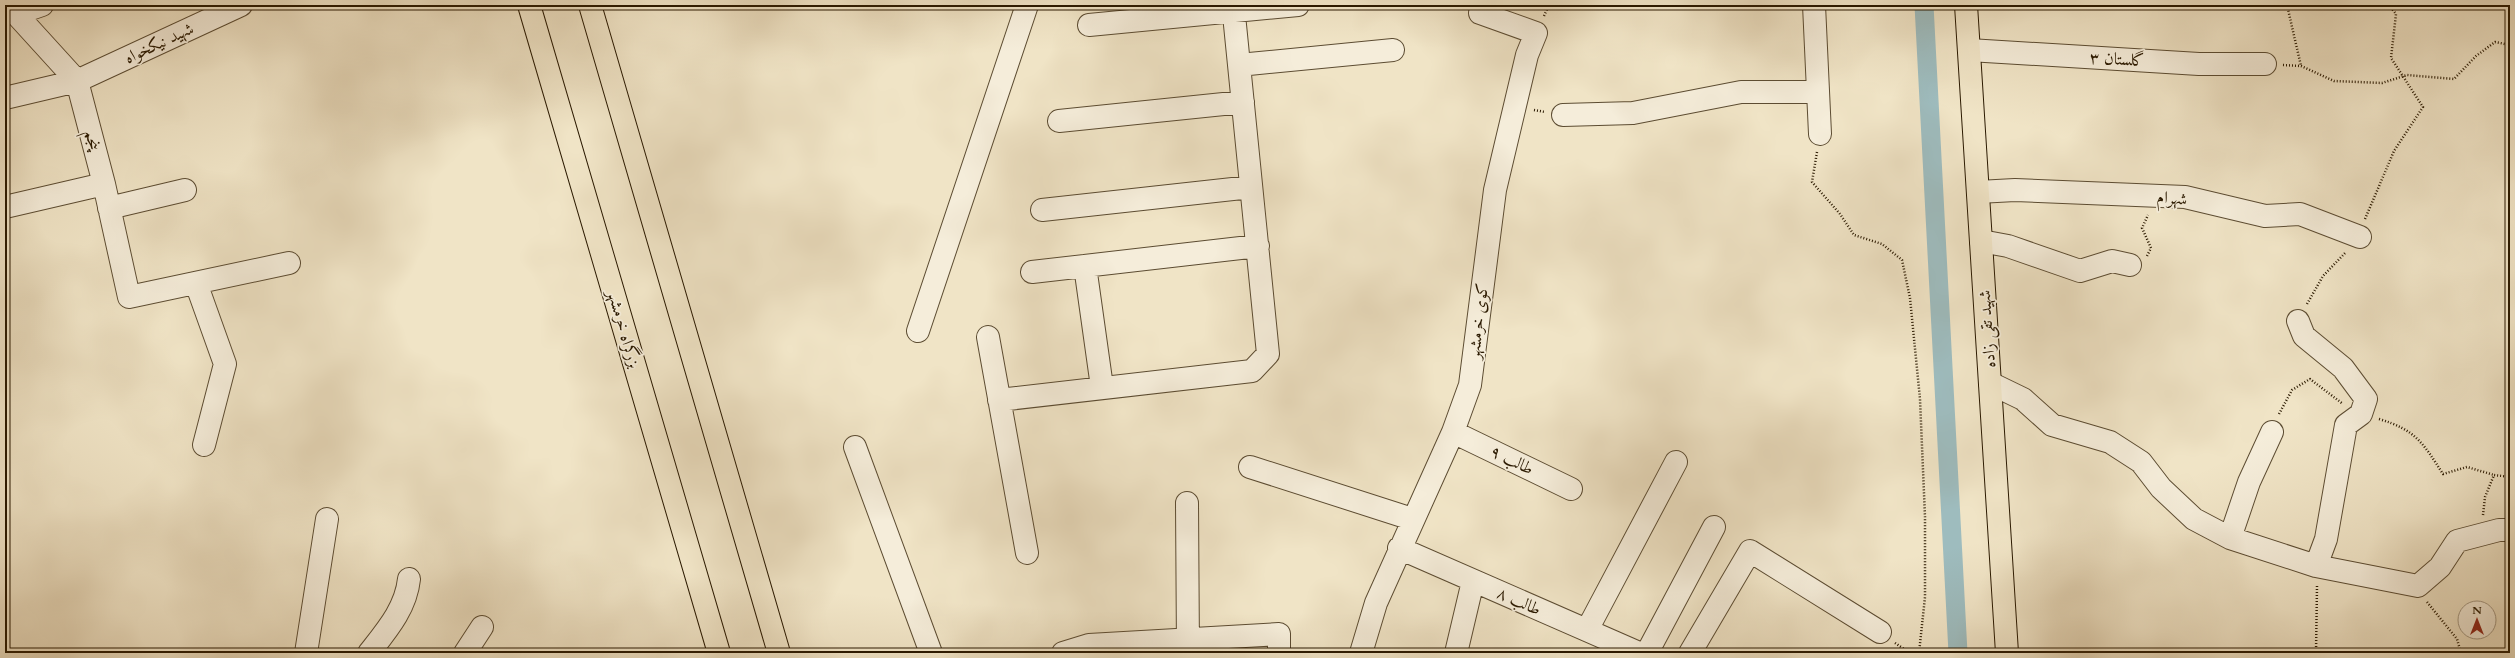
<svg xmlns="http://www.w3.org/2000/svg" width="2515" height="658" viewBox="0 0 2515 658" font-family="Cardo,Amiri,serif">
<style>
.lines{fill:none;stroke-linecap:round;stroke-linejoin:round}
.canal{stroke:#9ebcbe;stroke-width:19}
.minor-casing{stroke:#5c4c32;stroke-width:24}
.major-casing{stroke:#2a1900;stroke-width:24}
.highway-casing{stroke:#2a1900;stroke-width:24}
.path{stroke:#2a1900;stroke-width:2.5;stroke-dasharray:1 2;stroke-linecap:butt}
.minor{stroke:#f5edda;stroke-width:22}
.major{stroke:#f0e4c6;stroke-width:22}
.highway{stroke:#f0e4c6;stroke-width:22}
.labels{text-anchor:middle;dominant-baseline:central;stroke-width:3.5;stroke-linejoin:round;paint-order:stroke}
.street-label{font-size:17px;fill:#2a1900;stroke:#f5edda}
</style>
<rect width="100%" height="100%" fill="#f0e4c6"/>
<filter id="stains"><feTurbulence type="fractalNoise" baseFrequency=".005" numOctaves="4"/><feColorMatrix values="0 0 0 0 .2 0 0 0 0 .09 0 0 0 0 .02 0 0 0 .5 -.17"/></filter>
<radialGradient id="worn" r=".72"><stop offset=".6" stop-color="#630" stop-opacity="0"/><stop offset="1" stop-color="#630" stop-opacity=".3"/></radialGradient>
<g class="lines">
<path class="canal" d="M 1924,5 L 1958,653"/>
<defs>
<path id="minor" d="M 13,5 L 16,14 L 77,81 L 104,184 L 129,297 L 289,263
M 1814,5 L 1820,134
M 16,14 L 42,5
M 1089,25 L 1298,5
M 1969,50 L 2199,64 L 2265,64
M 1239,65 L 1393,50
M 5,98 L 77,81 L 241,5
M 1563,115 L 1633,113 L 1741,92 L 1818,92
M 1059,121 L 1243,102
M 1978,192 L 2015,190 L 2185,197 L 2265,216 L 2300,214 L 2360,237
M 5,207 L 104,184
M 109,208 L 185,190
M 1042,210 L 1251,187
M 1981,241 L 2008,246 L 2080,271 L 2112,261 L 2130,265
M 1085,266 L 1102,387
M 1032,272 L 1258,246
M 196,283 L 225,364 L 204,445
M 2298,321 L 2304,336 L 2343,368 L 2366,399 L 2361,414 L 2346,425 L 2326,539 L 2316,566
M 918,331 L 1027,5
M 988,337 L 1027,553
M 1990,383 L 2023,399 L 2052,425 L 2110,442 L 2141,462 L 2161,488 L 2194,519 L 2230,538 L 2316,566 L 2418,586 L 2440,567 L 2457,541 L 2499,530 L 2510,530
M 999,400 L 1252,371 L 1268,354 L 1233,5
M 1453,432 L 1571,489
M 855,447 L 931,653
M 1250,467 L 1412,519
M 1187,503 L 1188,652
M 2230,538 L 2249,482 L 2272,432
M 1399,548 L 1639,653
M 1587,630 L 1676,462
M 306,653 L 327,519
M 369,653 C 387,630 406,608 409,579
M 465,653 L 482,627
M 1063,653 L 1089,645 L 1279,634 L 1279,653
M 1361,653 L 1376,603 L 1453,432 L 1470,385 L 1495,190 L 1527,55 L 1536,33 L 1480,13
M 1456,653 L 1473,581
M 1647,653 L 1714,527
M 1690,653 L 1750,551 L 1880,632"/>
<path id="major" d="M 1966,5 L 2007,653"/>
<path id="highway" d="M 529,5 L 719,653
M 590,5 L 779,653"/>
</defs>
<use href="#minor" class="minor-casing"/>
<use href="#major" class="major-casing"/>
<use href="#highway" class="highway-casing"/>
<path class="path" d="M 2287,5 L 2301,66
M 1544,16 L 1549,5
M 2283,65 L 2301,66 L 2334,81 L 2382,83 L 2407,75 L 2454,79 L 2476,56 L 2495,42 L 2510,45
M 1534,110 L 1545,112
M 1817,152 L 1812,182 L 1840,214 L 1854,235 L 1882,244 L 1902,260 L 1910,298 L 1920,399 L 1925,517 L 1925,597 L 1919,653
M 2365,219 L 2394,151 L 2423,107 L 2391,58 L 2396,14 L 2389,5
M 2147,256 L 2151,248 L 2142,228 L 2148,215
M 2307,304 L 2323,276 L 2346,252
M 2279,414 L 2292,390 L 2310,379 L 2343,404
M 2379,419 C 2416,430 2423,443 2443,474 L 2467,467 L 2494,475
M 2483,515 L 2485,497 L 2494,475 L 2510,477
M 2427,602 L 2457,639 L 2461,653
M 1895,643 L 1910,653
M 2316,653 L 2317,586"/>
<use href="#minor" class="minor"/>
<use href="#major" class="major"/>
<use href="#highway" class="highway"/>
</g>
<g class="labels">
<g class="street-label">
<text transform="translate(159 43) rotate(-25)">شهید نیکخواه</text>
<text transform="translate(2117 59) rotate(3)">گلستان ۳</text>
<text transform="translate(93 140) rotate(75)">پنجم</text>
<text transform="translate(2172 198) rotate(5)">شهرام</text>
<text transform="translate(1478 321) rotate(-83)">کوی خرمشهر</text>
<text transform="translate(624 329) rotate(74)">بزرگراه خرمشهر</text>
<text transform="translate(1987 329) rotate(-94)">شهید تقی زاده</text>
<text transform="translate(1512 460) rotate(26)">طالب ۹</text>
<text transform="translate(1519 601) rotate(24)">طالب ۸</text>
</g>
</g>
<rect width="2515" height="658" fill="none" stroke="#f0e4c6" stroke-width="20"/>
<rect x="6" y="6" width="2503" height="646" fill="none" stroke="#2a1900" stroke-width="2"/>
<rect x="10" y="10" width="2495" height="638" fill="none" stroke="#2a1900"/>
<g transform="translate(2477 620)"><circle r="19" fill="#f5edda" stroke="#a49883"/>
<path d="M0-3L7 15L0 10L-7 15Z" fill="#8f2418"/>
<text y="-6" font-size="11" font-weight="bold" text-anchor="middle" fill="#2a1900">N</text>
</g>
<rect width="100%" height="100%" filter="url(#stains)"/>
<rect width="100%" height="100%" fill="url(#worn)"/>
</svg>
